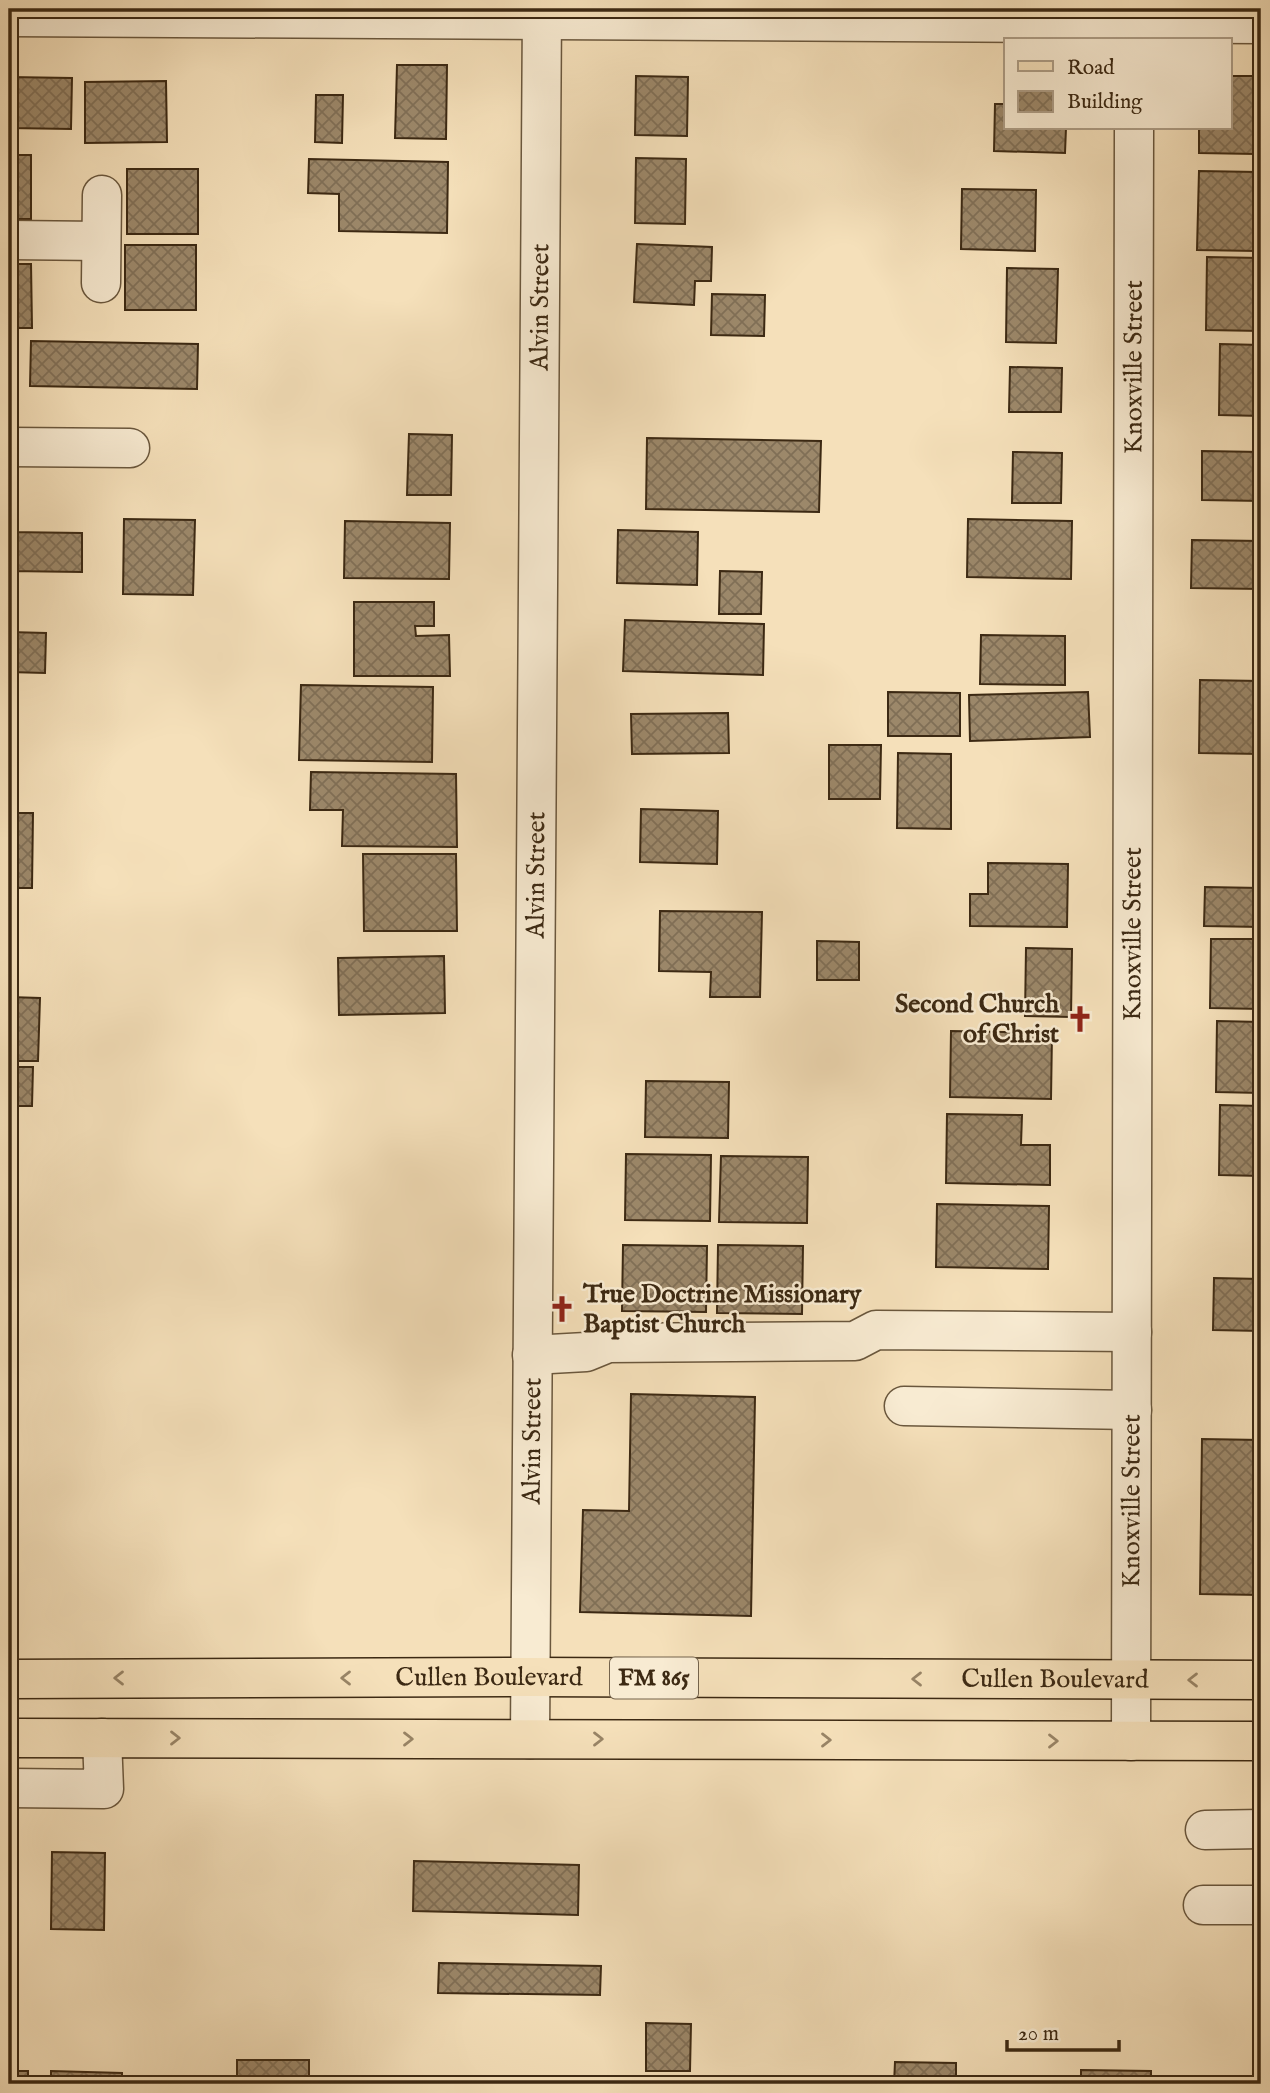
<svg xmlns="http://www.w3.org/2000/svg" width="1270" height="2093" viewBox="0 0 1270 2093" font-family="'IM FELL English',serif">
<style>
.building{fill:url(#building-cross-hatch);stroke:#3c2913;stroke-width:2}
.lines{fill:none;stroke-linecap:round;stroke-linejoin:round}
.minor-casing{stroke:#6a573d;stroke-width:41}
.major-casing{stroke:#3c2913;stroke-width:41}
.minor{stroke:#f8ebd2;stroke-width:38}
.major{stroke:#f5e0ba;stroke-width:38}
.oneway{stroke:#988466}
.labels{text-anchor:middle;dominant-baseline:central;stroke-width:5;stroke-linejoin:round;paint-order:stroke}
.shield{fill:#f8ebd2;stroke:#74634c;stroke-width:2}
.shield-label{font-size:24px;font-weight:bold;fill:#3c2913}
.street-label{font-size:26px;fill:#3c2913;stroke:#f8ebd2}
.poi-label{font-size:26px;font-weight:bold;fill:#3c2913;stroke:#f8ebd2;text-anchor:end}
</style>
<defs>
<pattern id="building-cross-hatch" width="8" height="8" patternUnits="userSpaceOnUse" patternTransform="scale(1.75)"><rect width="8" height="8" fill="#9c886a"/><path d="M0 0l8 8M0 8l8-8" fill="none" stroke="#806f56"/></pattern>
</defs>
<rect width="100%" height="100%" fill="#f5e0ba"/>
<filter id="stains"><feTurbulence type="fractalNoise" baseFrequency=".00286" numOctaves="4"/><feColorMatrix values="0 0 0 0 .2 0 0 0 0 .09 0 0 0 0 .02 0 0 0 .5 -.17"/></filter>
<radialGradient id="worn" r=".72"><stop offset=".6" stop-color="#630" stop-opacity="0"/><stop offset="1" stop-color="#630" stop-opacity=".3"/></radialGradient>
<path class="building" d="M 397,65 L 447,65 L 446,139 L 395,138 Z
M 636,76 L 688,77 L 687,136 L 635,135 Z
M 1230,76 L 1256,76 L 1255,154 L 1199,153 L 1199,128 L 1230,128 Z
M 9,77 L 72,78 L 71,129 L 9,128 Z
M 166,81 L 167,142 L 85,143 L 85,82 Z
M 316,95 L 343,95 L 342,143 L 315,142 Z
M 995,104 L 1006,104 L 1006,128 L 1066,128 L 1065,153 L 994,151 Z
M 9,155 L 31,155 L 31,219 L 9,219 Z
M 636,158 L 686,159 L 685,224 L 635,223 Z
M 309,159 L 448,162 L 447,233 L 339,231 L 339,194 L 308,193 Z
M 127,169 L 198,169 L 198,234 L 127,234 Z
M 1199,171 L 1257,172 L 1256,251 L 1197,250 Z
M 962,189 L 1036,190 L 1035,251 L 961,249 Z
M 637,244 L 712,247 L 711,281 L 695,281 L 694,305 L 634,302 Z
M 125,245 L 196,245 L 196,310 L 125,310 Z
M 1207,257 L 1261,258 L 1261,331 L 1206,330 Z
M 9,264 L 31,264 L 32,328 L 9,328 Z
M 1007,268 L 1058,269 L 1056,343 L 1006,342 Z
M 712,294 L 765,295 L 764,336 L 711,335 Z
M 31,341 L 198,344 L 197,389 L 30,386 Z
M 1220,344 L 1261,345 L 1261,416 L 1219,415 Z
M 1010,367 L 1062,368 L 1061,412 L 1009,412 Z
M 409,434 L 452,435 L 451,495 L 407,495 Z
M 647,438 L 821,441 L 819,512 L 646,509 Z
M 1202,451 L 1261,452 L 1261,501 L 1202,500 Z
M 1013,452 L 1062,453 L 1061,503 L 1012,503 Z
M 9,479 L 9,532 L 82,533 L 82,572 L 9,571 L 9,573 Z
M 124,519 L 195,520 L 193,595 L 123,594 Z
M 968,519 L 1072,521 L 1071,579 L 967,577 Z
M 345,521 L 450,523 L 449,579 L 344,578 Z
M 618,530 L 698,532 L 697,585 L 617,583 Z
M 1192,540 L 1261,541 L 1261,589 L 1191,588 Z
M 720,571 L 762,572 L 761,614 L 719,614 Z
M 354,602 L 434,602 L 434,626 L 415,626 L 416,636 L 449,635 L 450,676 L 354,676 Z
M 625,620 L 764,624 L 763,675 L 623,671 Z
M 9,632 L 46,633 L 45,673 L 9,672 Z
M 981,635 L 1065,636 L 1065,685 L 980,684 Z
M 1200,680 L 1261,681 L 1261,754 L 1199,753 Z
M 301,685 L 433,687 L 432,762 L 299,760 Z
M 888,692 L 960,693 L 960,736 L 888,736 Z
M 1088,692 L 1090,737 L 970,741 L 969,695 Z
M 728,713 L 729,753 L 632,754 L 631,714 Z
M 9,716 L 16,716 L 15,781 L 9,781 Z
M 829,745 L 881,745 L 880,799 L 829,799 Z
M 898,753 L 951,754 L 951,829 L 897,828 Z
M 311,772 L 456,774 L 457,847 L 342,846 L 343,810 L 310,810 Z
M 641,809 L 718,811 L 717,864 L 640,862 Z
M 9,813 L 33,813 L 32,888 L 9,888 Z
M 363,854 L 456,854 L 457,931 L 364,931 Z
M 988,863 L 1068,864 L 1067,927 L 970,926 L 970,894 L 988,894 Z
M 1205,887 L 1261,888 L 1261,927 L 1204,926 Z
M 9,900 L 18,901 L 17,972 L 9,971 Z
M 660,911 L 762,912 L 760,997 L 710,997 L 711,972 L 659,971 Z
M 1211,939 L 1261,939 L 1261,1009 L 1210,1008 Z
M 817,941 L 859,942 L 859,980 L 817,980 Z
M 1026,948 L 1072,949 L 1071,1017 L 1025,1016 Z
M 444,956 L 445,1013 L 339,1015 L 338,958 Z
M 9,997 L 40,998 L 38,1061 L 9,1061 Z
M 1217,1021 L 1261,1022 L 1261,1093 L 1216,1092 Z
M 951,1031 L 1052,1033 L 1051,1099 L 950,1097 Z
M 9,1067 L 33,1067 L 32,1106 L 18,1106 L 17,1142 L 9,1141 Z
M 646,1081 L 729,1082 L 728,1138 L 645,1137 Z
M 1220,1105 L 1261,1106 L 1261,1176 L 1219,1175 Z
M 947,1114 L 1022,1115 L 1021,1145 L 1050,1145 L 1050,1185 L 946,1183 Z
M 626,1154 L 711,1155 L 710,1221 L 625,1220 Z
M 721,1156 L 808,1157 L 807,1223 L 719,1222 Z
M 937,1204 L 1049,1206 L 1048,1269 L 936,1267 Z
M 623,1245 L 707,1246 L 706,1312 L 622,1311 Z
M 718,1245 L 803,1246 L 802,1314 L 717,1313 Z
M 1214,1278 L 1261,1279 L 1261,1331 L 1213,1330 Z
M 631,1394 L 755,1397 L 751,1616 L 580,1612 L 583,1510 L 629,1511 Z
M 1202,1439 L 1261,1440 L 1261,1595 L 1200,1594 Z
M 52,1852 L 105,1853 L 104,1930 L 51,1929 Z
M 414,1861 L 579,1865 L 578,1915 L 413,1911 Z
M 439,1963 L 601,1966 L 600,1995 L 438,1993 Z
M 646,2023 L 691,2024 L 690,2071 L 646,2071 Z
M 237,2060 L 309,2060 L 309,2084 L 237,2084 Z
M 895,2062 L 956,2063 L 956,2084 L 894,2084 Z
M 1081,2070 L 1151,2071 L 1151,2084 L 1081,2084 Z
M 9,2071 L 28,2071 L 28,2084 L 9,2084 Z
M 51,2071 L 122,2073 L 122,2084 L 51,2084 Z
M 608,2077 L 636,2077 L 635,2084 L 608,2084 Z
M 330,2078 L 403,2079 L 403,2084 L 330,2084 Z
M 825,2078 L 870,2079 L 870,2084 L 825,2084 Z
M 703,2080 L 775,2081 L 775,2084 L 703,2084 Z"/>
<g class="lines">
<defs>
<g id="minor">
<path d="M 9,17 L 1261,24"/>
<path d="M 9,240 L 101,241"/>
<path d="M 101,283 L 102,195"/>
<path d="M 9,447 L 130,448"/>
<path d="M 532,1355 L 586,1352 L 608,1343 L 855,1341 L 876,1330 L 1132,1332"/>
<path d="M 904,1406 L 1132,1410"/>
<path id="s1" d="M 530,1739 L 542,9"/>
<path id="s2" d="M 1131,1741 L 1134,128"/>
<path d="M 9,1788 L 104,1789 L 102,1738"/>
<path d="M 1205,1830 L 1261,1829"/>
<path d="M 1203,1905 L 1261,1905"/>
</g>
<g id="major">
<path id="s3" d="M 9,1679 L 530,1677 L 1261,1680"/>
<path d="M 9,1738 L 1261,1741"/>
</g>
</defs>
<use href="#minor" class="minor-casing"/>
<use href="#major" class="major-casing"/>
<use href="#minor" class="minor"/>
<use href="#major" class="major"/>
</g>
<defs><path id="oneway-chevron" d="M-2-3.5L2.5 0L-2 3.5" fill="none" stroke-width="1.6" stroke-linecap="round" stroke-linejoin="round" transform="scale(1.75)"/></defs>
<g class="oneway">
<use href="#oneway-chevron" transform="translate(119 1678) rotate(180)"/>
<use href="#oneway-chevron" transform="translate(346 1678) rotate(180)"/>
<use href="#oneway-chevron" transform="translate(917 1679) rotate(-180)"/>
<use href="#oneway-chevron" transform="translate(1193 1680) rotate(-180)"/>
<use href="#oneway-chevron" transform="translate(175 1738)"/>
<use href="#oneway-chevron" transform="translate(408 1739)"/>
<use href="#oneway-chevron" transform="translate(598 1739)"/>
<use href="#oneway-chevron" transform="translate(826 1740)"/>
<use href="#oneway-chevron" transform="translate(1053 1741)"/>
</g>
<defs>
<symbol id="church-bare" viewBox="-9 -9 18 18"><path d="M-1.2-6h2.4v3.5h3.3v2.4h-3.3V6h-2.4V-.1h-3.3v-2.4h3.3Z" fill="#8f2418" stroke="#f8ebd2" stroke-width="2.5" paint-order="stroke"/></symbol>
</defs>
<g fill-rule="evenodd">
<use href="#church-bare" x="1061" y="1000" width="38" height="38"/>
<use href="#church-bare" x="543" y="1290" width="38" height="38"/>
</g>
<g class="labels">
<rect class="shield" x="610" y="1657.5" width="88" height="41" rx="5"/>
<g class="shield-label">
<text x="654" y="1678">FM 865</text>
</g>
<g class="street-label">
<text stroke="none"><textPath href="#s1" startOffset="1432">Alvin Street</textPath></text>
<text stroke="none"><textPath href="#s2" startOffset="1374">Knoxville Street</textPath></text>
<text stroke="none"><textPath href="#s1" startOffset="864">Alvin Street</textPath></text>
<text stroke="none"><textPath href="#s2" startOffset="807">Knoxville Street</textPath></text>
<text stroke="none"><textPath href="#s1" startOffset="298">Alvin Street</textPath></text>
<text stroke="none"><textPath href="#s2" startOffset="240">Knoxville Street</textPath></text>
<text stroke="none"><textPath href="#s3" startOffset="480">Cullen Boulevard</textPath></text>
<text stroke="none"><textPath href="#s3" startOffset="1046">Cullen Boulevard</textPath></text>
</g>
<g class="poi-label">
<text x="1059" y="1004">Second Church<tspan x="1059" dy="30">of Christ</tspan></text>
<text x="583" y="1294" text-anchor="start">True Doctrine Missionary<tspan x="583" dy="30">Baptist Church</tspan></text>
</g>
</g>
<rect width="1270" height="2093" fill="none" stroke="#f5e0ba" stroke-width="35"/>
<rect x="10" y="10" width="1249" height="2072" fill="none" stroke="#3c2913" stroke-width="3.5"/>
<rect x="18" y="18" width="1235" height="2058" fill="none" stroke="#3c2913" stroke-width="2"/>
<rect x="1004" y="38" width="228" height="91" fill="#f8ebd2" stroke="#ad9d86" stroke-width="2"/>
<rect x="1018" y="61" width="35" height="10" fill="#f5e0ba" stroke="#ad9d86" stroke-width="2"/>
<text x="1067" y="74" font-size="21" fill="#3c2913">Road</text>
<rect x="1018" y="91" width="35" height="21" fill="url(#building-cross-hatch)" stroke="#ad9d86" stroke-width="2"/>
<text x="1067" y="108" font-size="21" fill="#3c2913">Building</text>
<path d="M1007 2040v10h112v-10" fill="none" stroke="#3c2913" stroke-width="3.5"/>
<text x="1018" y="2040" font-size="21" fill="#3c2913" stroke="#f8ebd2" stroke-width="5" paint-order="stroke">20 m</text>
<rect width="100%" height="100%" filter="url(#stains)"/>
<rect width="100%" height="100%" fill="url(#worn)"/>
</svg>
